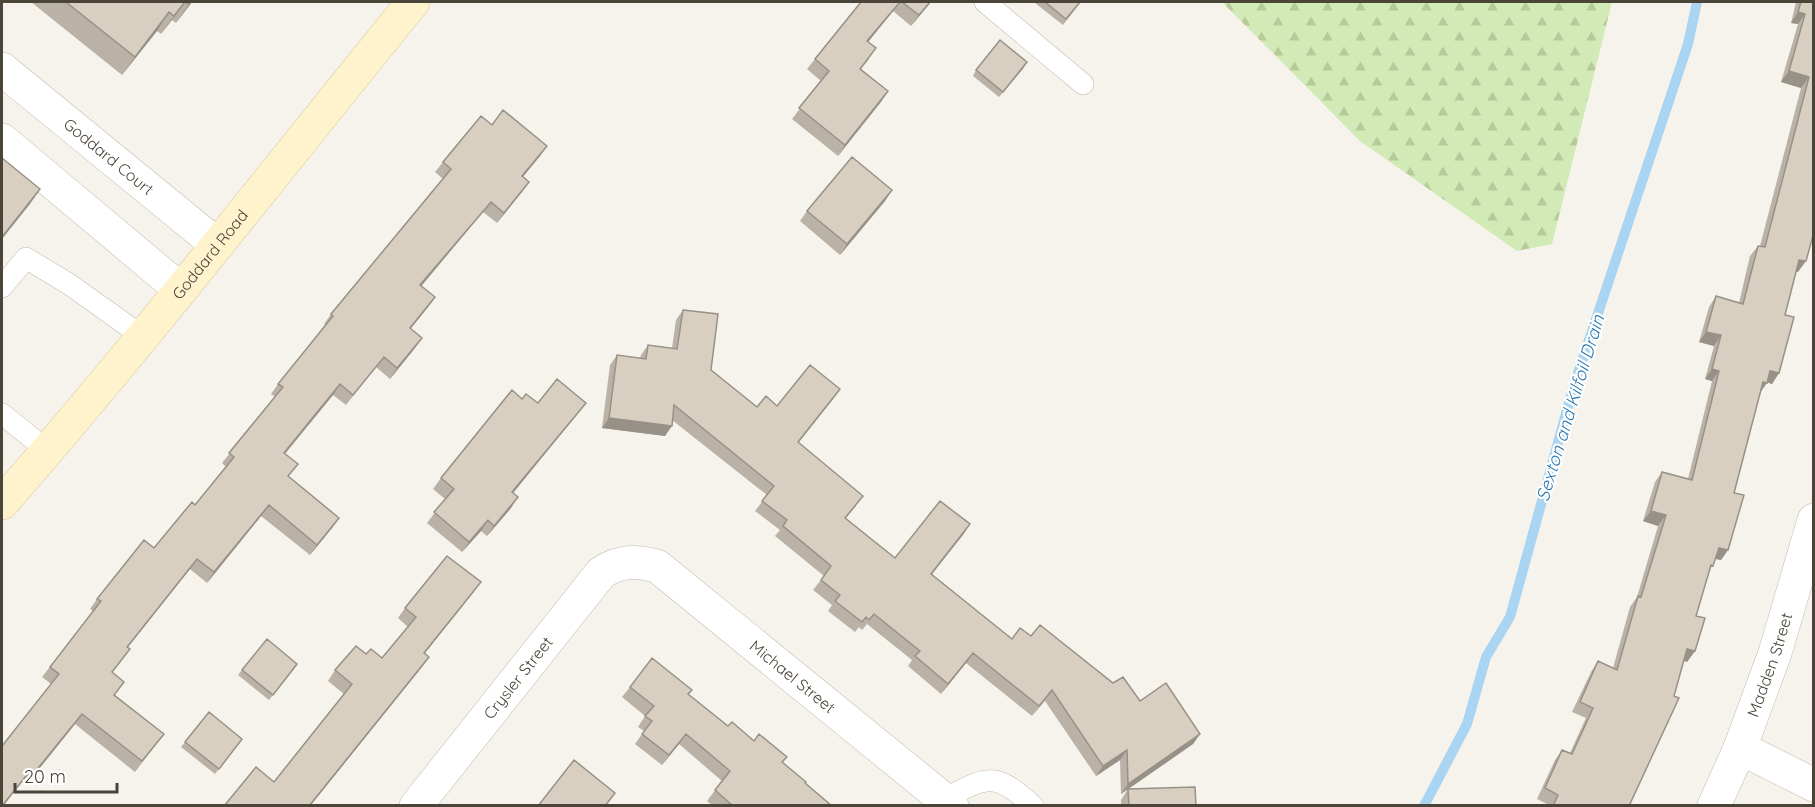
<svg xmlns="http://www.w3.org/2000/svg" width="1815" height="807" viewBox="0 0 1815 807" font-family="Quicksand,sans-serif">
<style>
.forest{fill:url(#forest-firs)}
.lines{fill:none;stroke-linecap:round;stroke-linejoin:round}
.stream{stroke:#a9d4f2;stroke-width:10}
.service-casing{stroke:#c2bbae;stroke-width:22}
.minor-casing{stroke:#c2bbae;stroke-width:34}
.secondary-casing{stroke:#d6c79b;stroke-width:34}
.service{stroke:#fff;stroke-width:21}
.minor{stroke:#fff;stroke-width:33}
.secondary{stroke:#fff3cd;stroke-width:33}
.wall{fill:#bab2a6}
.shaded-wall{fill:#979187}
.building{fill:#d8cfc1;stroke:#979187;stroke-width:1.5}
.labels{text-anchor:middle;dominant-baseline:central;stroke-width:4.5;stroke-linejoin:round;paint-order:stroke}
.street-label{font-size:16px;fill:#4b4439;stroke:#fff}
.water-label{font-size:18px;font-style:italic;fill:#2e7ab2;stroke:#fff}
</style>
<defs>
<pattern id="forest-firs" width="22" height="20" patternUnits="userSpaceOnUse" patternTransform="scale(1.5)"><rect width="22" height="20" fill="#d2eab5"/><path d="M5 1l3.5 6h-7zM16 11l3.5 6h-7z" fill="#b6ca9c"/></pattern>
</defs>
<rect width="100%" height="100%" fill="#f6f3ec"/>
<path class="forest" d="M 1222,2 L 1612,2 L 1552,244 L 1517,251 L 1360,141 Z"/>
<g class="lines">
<path class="stream" d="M 1424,806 L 1467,724 L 1486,657 L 1510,617 L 1573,388 L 1688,44 L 1697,2"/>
<defs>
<path id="service" d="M 985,2 L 1083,84
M 2,287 L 26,258 L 69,284 L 142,336
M 2,414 L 48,451
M 944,799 C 987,777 994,770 1033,806"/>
<g id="minor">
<path id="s1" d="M 2,69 L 216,244"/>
<path d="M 2,140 L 181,290"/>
<path d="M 1740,748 L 1814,785"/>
<path id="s2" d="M 416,806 L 601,573 C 620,560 636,561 657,566 L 952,806"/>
<path id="s3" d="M 1714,806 L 1740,748 L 1775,653 L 1814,520"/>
</g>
<g id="secondary">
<path id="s4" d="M 2,503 C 144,341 277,169 413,2"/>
</g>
</defs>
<use href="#service" class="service-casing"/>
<use href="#minor" class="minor-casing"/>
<use href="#secondary" class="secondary-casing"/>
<use href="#service" class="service"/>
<use href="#minor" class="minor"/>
<use href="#secondary" class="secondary"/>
</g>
<path class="wall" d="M 31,2 L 192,2 L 176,23 L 172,20 L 161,34 L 157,31 L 122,75 Z
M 861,2 L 931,2 L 911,26 L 893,11 L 868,42 L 869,59 L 861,69 L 888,91 L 838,156 L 792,119 L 821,81 L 807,69 Z
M 1036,2 L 1081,2 L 1063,25 L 1035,3 Z
M 1796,2 L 1814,2 L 1798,272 L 1796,271 L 1785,315 L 1779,373 L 1772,384 L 1767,382 L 1760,393 L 1734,493 L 1728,550 L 1721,560 L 1715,559 L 1709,572 L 1696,616 L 1695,651 L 1687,662 L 1684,660 L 1629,806 L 1551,806 L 1537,799 L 1555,760 L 1562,750 L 1570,753 L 1586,718 L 1572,712 L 1591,672 L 1598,661 L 1613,668 L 1630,607 L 1637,597 L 1658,526 L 1643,521 L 1655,482 L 1662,472 L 1688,479 L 1712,381 L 1705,379 L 1714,346 L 1699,342 L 1709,307 L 1716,296 L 1739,303 L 1750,256 L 1758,246 L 1760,246 L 1801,88 L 1781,82 L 1798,24 L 1791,23 Z
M 1024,68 L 999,97 L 973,76 L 976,70 Z
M 492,125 L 540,156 L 523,177 L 529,182 L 497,223 L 483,212 L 421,286 L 428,307 L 411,328 L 415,348 L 390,379 L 376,367 L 346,405 L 333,395 L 285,454 L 289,477 L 339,518 L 332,528 L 310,555 L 261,516 L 207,583 L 190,569 L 128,647 L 130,649 L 112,673 L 115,695 L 164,734 L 135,772 L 75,724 L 27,784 L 23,781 L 3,806 L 2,806 L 51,684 L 42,677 L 93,611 L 90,609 L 97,599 L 154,548 L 195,505 L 226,467 L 222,463 L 275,397 L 271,394 L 278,384 L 326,326 L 324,324 L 331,314 L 443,179 L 435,172 L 443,162 Z
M 892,190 L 885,201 L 840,255 L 800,221 L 807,211 Z
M 683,310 L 711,370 L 757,407 L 833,399 L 798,442 L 856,506 L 846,518 L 895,558 L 970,524 L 932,574 L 1012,639 L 1031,636 L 1113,683 L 1140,701 L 1200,734 L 1193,744 L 1121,794 L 1120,760 L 1096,776 L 1045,701 L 1032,716 L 966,663 L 941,694 L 908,666 L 912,660 L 867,624 L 862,630 L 859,627 L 855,632 L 828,611 L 832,605 L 813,590 L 824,576 L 775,536 L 780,530 L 755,511 L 767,495 L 672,420 L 665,436 L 602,428 L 610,365 L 617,355 L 640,358 L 641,355 L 648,345 L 672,348 L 676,320 Z
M 522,399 L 538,403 L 586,403 L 578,413 L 513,493 L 511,508 L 487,536 L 481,531 L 462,552 L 427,523 L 445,499 L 433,489 L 441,478 Z
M 481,582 L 424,654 L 429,657 L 421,668 L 310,806 L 274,782 L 344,694 L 328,681 L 335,670 L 366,654 L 382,658 L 408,627 L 398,618 L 405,608 Z
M 294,669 L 269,700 L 238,675 L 242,670 Z
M 630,687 L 689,695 L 728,726 L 754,741 L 783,763 L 805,783 L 832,806 L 713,806 L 707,801 L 722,781 L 679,744 L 662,765 L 635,744 L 644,731 L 638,727 L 645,716 L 622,697 Z
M 242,739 L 215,774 L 181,747 L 185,742 Z
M 1128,789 L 1196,806 L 1121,806 L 1121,800 Z"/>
<path class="shaded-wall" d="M 185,2 L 172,20 L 161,34 L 174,16 Z
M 191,2 L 192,2 L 176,23 L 189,4 Z
M 900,2 L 893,11 L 860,52 L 867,41 Z
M 930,2 L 931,2 L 911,26 L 919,15 Z
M 169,12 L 157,31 L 122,75 L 135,57 Z
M 1798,12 L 1805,14 L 1798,24 L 1791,23 Z
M 1789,71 L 1809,77 L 1801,88 L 1781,82 Z
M 888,91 L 881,102 L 838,156 L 845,145 Z
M 547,146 L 540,156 L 515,186 L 522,176 Z
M 529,182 L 522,192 L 497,223 L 504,213 Z
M 40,189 L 30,204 L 2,239 L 2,237 Z
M 892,190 L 885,201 L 840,255 L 847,244 Z
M 491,202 L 483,212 L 413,296 L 420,285 Z
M 1799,260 L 1806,261 L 1798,272 L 1791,270 Z
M 435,297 L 428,307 L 403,338 L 410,328 Z
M 1706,332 L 1721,335 L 1714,346 L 1699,342 Z
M 422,338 L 415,348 L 390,379 L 397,368 Z
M 1712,369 L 1719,371 L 1712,381 L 1705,379 Z
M 1770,371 L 1779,373 L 1772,384 L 1763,381 Z
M 1763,382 L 1767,383 L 1759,394 Z
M 340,384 L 333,395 L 277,463 L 284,453 Z
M 840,389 L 833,399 L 791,452 L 798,442 Z
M 586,403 L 578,413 L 505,503 L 512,492 Z
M 609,418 L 672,426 L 665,436 L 602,428 Z
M 518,497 L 511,508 L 487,536 L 494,526 Z
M 269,505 L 261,516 L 207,583 L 214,572 Z
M 1651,511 L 1666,515 L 1658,526 L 1643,521 Z
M 339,518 L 332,528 L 310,555 L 317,545 Z
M 488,520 L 481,531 L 462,552 L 469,542 Z
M 970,524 L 963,535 L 924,584 L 931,574 Z
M 1719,548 L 1728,550 L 1721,560 L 1712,558 Z
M 197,559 L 190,569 L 120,657 L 127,647 Z
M 481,582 L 473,593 L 416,664 L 424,653 Z
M 1687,649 L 1695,651 L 1687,662 L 1680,659 Z
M 973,653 L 966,663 L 941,694 L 948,684 Z
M 429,657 L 421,668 L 319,795 L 310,806 L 309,806 Z
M 82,714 L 75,724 L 27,784 L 34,773 Z
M 686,734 L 679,744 L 662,765 L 669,755 Z
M 1200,734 L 1193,744 L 1121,794 L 1128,784 Z
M 1127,750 L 1120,760 L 1096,776 L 1103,766 Z
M 30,771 L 3,806 L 2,806 Z"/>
<path class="building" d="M 66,2 L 191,2 L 189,4 L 185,2 L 174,16 L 169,12 L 135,57 Z
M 861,2 L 900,2 L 867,41 L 876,48 L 860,69 L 888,91 L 845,145 L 799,108 L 829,71 L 815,59 Z
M 902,2 L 930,2 L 919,15 Z
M 1045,2 L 1080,2 L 1066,19 Z
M 1801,2 L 1814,2 L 1814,232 L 1806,261 L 1799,260 L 1785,315 L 1794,317 L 1779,373 L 1770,371 L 1767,383 L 1763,382 L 1734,493 L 1744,495 L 1728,550 L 1719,548 L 1713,566 L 1711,565 L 1696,616 L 1705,618 L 1695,651 L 1687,649 L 1674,696 L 1679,698 L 1629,806 L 1553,806 L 1558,795 L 1545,788 L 1562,750 L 1572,754 L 1593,708 L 1580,702 L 1598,661 L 1617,670 L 1638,596 L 1641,597 L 1666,515 L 1651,511 L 1662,472 L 1692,480 L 1719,371 L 1712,369 L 1721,335 L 1706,332 L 1716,296 L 1743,304 L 1758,246 L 1765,247 L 1809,77 L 1789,71 L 1805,14 L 1798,12 Z
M 1000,40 L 1027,62 L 1003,92 L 976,70 Z
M 503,110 L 547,146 L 522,176 L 529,182 L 504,213 L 491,202 L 420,285 L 435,297 L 410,328 L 422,338 L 397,368 L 384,357 L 353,395 L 340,384 L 284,453 L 298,464 L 288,476 L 339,518 L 317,545 L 269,505 L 214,572 L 197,559 L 127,647 L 130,649 L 112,672 L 124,682 L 114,695 L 164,734 L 142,761 L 82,714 L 34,773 L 30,771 L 2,806 L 2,746 L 59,674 L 50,667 L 101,601 L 97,599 L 144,540 L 154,548 L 192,502 L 195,505 L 234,457 L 229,453 L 283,387 L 278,384 L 333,316 L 331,314 L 451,169 L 443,162 L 481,116 L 492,125 Z
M 852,157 L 892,190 L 847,244 L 807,211 Z
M 2,158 L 40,189 L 2,237 Z
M 683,310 L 718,314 L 711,370 L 757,407 L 766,396 L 777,406 L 810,365 L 840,389 L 798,442 L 863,496 L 845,518 L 895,558 L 940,501 L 970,524 L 931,574 L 1012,639 L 1020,628 L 1031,636 L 1040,625 L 1113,683 L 1123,677 L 1140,701 L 1166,683 L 1200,734 L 1128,784 L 1127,750 L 1103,766 L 1052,690 L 1039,706 L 973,653 L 948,684 L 915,656 L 920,651 L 874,614 L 869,620 L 866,617 L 862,622 L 835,601 L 840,595 L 821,580 L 831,566 L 783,526 L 787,520 L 762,501 L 774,486 L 674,405 L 672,426 L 609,418 L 617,355 L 646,359 L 648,345 L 677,349 Z
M 557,379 L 586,403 L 512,492 L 518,497 L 494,526 L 488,520 L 469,542 L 434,512 L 454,489 L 441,478 L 512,390 L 522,399 L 526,394 L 538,403 Z
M 447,556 L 481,582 L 424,653 L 429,657 L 309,806 L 224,806 L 256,767 L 274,782 L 352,684 L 335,670 L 356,646 L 366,654 L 371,649 L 382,658 L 416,617 L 405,608 Z
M 267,639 L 297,664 L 273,695 L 242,670 Z
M 652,658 L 692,690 L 688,694 L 728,726 L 732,722 L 754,741 L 759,734 L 787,757 L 782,762 L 806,782 L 805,783 L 832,806 L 733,806 L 715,790 L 730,771 L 686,734 L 669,755 L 642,734 L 652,721 L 645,716 L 654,706 L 630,687 Z
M 209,712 L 242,739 L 219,769 L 185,742 Z
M 574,760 L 615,793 L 605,806 L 538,806 Z
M 1195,787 L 1196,806 L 1129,806 L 1128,789 Z"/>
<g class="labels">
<g class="street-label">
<text stroke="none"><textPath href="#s1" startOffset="138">Goddard Court</textPath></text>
<text stroke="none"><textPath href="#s4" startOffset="324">Goddard Road</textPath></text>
<text stroke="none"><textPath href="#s3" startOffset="152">Madden Street</textPath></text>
<text stroke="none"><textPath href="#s2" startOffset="164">Crysler Street</textPath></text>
<text stroke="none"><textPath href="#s2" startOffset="531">Michael Street</textPath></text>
</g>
<g class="water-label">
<text transform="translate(1570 408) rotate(-73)">Sexton and Kilfoil Drain</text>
</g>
</g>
<rect width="1815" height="807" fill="none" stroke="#4b4439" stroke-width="6"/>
<path d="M15 783v9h102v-9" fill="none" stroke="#4b4439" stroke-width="3"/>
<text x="24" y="783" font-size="18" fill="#4b4439" stroke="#ffffff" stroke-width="4.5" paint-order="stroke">20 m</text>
</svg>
